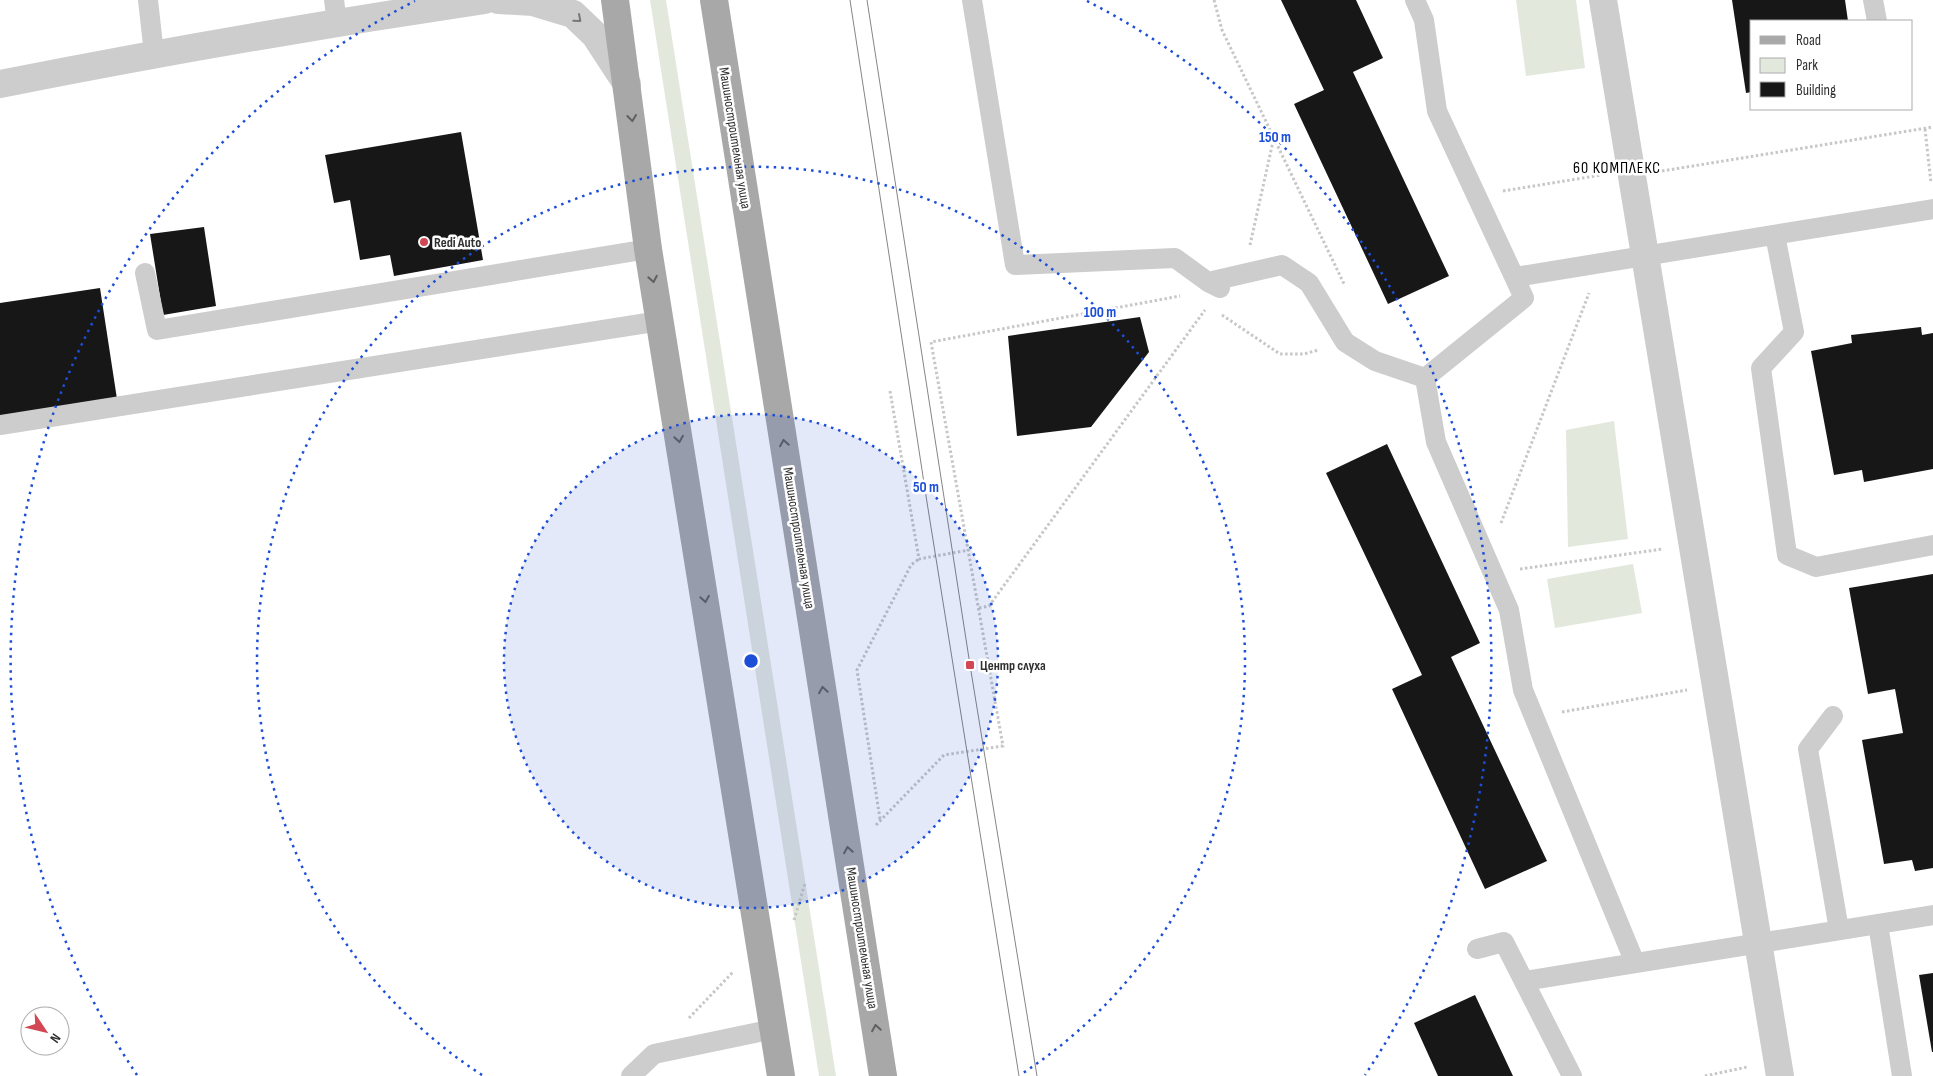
<svg xmlns="http://www.w3.org/2000/svg" width="1933" height="1076" viewBox="0 0 1933 1076" font-family="'Sofia Sans Condensed',sans-serif">
<style>
.green{fill:#e3e8dd}
.building{fill:#171717}
.lines{fill:none;stroke-linecap:round;stroke-linejoin:round}
.path{stroke:#c7c7c7;stroke-width:3;stroke-dasharray:2.5 2.5;stroke-linecap:butt}
.service{stroke:#cdcdcd;stroke-width:20}
.pedestrian{stroke:#cdcdcd;stroke-width:28}
.minor{stroke:#cdcdcd;stroke-width:28}
.primary{stroke:#a8a8a8;stroke-width:28}
.tram{stroke:#858585;stroke-width:1}
.oneway{stroke:#777}
.oneway2{stroke:#606060}
.ring{fill:none;stroke:#1d4ed8;stroke-width:2.5;stroke-dasharray:2.5 5}
.poi-dot{fill:#d14854;stroke:#fff;stroke-width:2}
.labels{text-anchor:middle;dominant-baseline:central;stroke-width:5;stroke-linejoin:round;paint-order:stroke}
.street-label{font-size:14px;fill:#303030;stroke:#fff}
.poi-label{font-size:14px;font-weight:bold;fill:#303030;stroke:#fff;text-anchor:start}
.quarter-label{font-size:16px;letter-spacing:1px;fill:#000;stroke:#fff}
.centre{fill:#1d4ed8;stroke:#fff;stroke-width:2.5}
.ring-label{font-size:15px;text-anchor:middle;font-weight:bold;fill:#1d4ed8;stroke:#fff;stroke-width:5;stroke-linejoin:round;paint-order:stroke}
</style>
<rect width="100%" height="100%" fill="#fff"/>
<path class="green" d="M 650,0 L 666,0 L 836,1076 L 819,1076 Z
M 1516,0 L 1576,0 L 1585,68 L 1526,76 Z
M 1614,421 L 1628,539 L 1568,547 L 1566,430 Z
M 1633,564 L 1642,613 L 1555,628 L 1547,579 Z"/>
<path class="building" d="M 1281,0 L 1356,0 L 1383,58 L 1353,72 L 1449,276 L 1388,304 L 1294,104 L 1324,90 Z
M 1732,0 L 1845,0 L 1848,21 L 1752,21 L 1752,92 L 1746,93 Z
M 461,132 L 483,260 L 394,276 L 390,255 L 360,260 L 350,200 L 334,203 L 325,155 Z
M 204,227 L 216,306 L 163,315 L 150,234 Z
M 100,288 L 117,399 L 0,418 L 0,303 Z
M 1140,317 L 1149,352 L 1091,427 L 1017,436 L 1008,336 Z
M 1921,327 L 1922,335 L 1933,333 L 1933,469 L 1864,482 L 1862,470 L 1834,475 L 1811,351 L 1852,343 L 1851,335 Z
M 1387,444 L 1480,643 L 1451,657 L 1547,861 L 1485,889 L 1392,689 L 1422,675 L 1326,473 Z
M 1933,574 L 1933,868 L 1915,871 L 1912,860 L 1884,864 L 1862,740 L 1903,733 L 1895,689 L 1868,694 L 1849,588 Z
M 1933,973 L 1933,1052 L 1932,1052 L 1919,975 Z
M 1475,995 L 1513,1076 L 1438,1076 L 1414,1023 Z"/>
<g class="lines">
<path class="path" d="M 1214,0 L 1222,30 L 1345,286
M 1925,129 L 1931,183
M 1662,171 L 1933,127
M 1503,191 L 1601,175
M 1250,245 L 1274,137
M 1222,315 L 1280,354 L 1304,354 L 1318,350
M 890,391 L 919,559 L 969,550
M 1501,523 L 1589,293
M 1520,569 L 1663,549
M 979,608 L 989,606 L 1205,310
M 1562,712 L 1687,690
M 880,819 L 857,670 L 911,565 L 919,559
M 876,825 L 944,755 L 1003,746 L 931,342 L 1180,296
M 794,920 L 805,883
M 689,1018 L 733,972
M 1705,1076 L 1747,1067"/>
<path class="service" d="M 148,0 L 154,54
M 334,0 L 337,22
M 972,0 L 1015,265 L 1175,258 L 1208,282 L 1220,288
M 1415,0 L 1424,20 L 1437,111 L 1524,298 L 1425,378
M 1873,0 L 1877,21
M 1775,235 L 1794,332 L 1761,368 L 1787,555 L 1816,567 L 1933,545
M 145,273 L 157,330 L 648,249
M 1515,277 L 1933,209
M 1208,282 L 1282,265 L 1309,283 L 1345,342 L 1375,361 L 1425,378
M 1425,378 L 1436,442 L 1509,610 L 1523,690 L 1635,963
M 0,425 L 660,321
M 1833,716 L 1808,749 L 1839,930
M 1878,924 L 1902,1076
M 1477,949 L 1504,942 L 1572,1076
M 1525,981 L 1933,915
M 631,1076 L 654,1054 L 774,1029"/>
<path class="pedestrian" d="M 1603,0 L 1780,1076"/>
<path class="minor" d="M 498,0 L 533,2 L 573,14 L 595,35 L 627,84
M 0,84 C 161,52 323,24 485,0"/>
<path class="primary" d="M 615,0 L 648,249 L 781,1076
M 714,0 L 883,1076"/>
<path class="tram" d="M 850,0 L 926,496 L 1019,1076
M 867,0 L 970,665 L 1037,1076"/>
</g>
<defs><path id="oneway-chevron" d="M-2-3.5L2.5 0L-2 3.5" fill="none" stroke-width="1.6" stroke-linecap="round" stroke-linejoin="round" transform="scale(1.25)"/></defs>
<use class="oneway" href="#oneway-chevron" transform="translate(578 19) rotate(41)"/>
<g class="oneway2">
<use href="#oneway-chevron" transform="translate(632 118) rotate(83)"/>
<use href="#oneway-chevron" transform="translate(653 279) rotate(80)"/>
<use href="#oneway-chevron" transform="translate(679 439) rotate(81)"/>
<use href="#oneway-chevron" transform="translate(784 443) rotate(-99)"/>
<use href="#oneway-chevron" transform="translate(705 599) rotate(81)"/>
<use href="#oneway-chevron" transform="translate(823 690) rotate(-99)"/>
<use href="#oneway-chevron" transform="translate(848 850) rotate(-99)"/>
<use href="#oneway-chevron" transform="translate(876 1028) rotate(-99)"/>
</g>
<circle cx="751" cy="661" r="247" fill="#1d4ed8" fill-opacity=".12"/>
<g class="ring">
<circle cx="751" cy="661" r="247"/>
<path d="M482 1075A494 494 0 1 1 1020 1075"/>
<path d="M137 1075A741 741 0 0 1 415 1M1087 1A741 741 0 0 1 1365 1075"/>
</g>
<g class="poi-dot">
<circle cx="424" cy="242" r="5"/>
<rect x="965" y="660" width="10" height="10" rx="2.5"/>
</g>
<g class="labels">
<g class="street-label">
<text transform="translate(735 138) rotate(81)">Машиностроительная улица</text>
<text transform="translate(799 538) rotate(81)">Машиностроительная улица</text>
<text transform="translate(862 938) rotate(81)">Машиностроительная улица</text>
</g>
<g class="poi-label">
<text x="434" y="242">Redi Auto</text>
<text x="980" y="665">Центр слуха</text>
</g>
<g class="quarter-label">
<text x="1617" y="168">60 КОМПЛЕКС</text>
</g>
</g>
<circle cx="751" cy="661" r="8" class="centre"/>
<g class="ring-label">
<text x="1275" y="142">150 m</text>
<text x="1100" y="317">100 m</text>
<text x="926" y="492">50 m</text>
</g>
<rect x="1750" y="20" width="162" height="90" fill="#ffffff" stroke="#acacac"/>
<rect x="1760" y="36" width="25" height="8" fill="#a8a8a8" stroke="#acacac"/>
<text x="1796" y="45" font-size="15" fill="#303030">Road</text>
<rect x="1760" y="58" width="25" height="15" fill="#e3e8dd" stroke="#acacac"/>
<text x="1796" y="70" font-size="15" fill="#303030">Park</text>
<rect x="1760" y="82" width="25" height="15" fill="#171717" stroke="#acacac"/>
<text x="1796" y="95" font-size="15" fill="#303030">Building</text>
<g transform="translate(45 1031) rotate(125)"><circle r="24" fill="#ffffff" stroke="#acacac"/>
<path d="M0-4L9 19L0 12L-9 19Z" fill="#d14854"/>
<text y="-8" font-size="14" font-weight="bold" text-anchor="middle" fill="#303030">N</text>
</g>
</svg>
